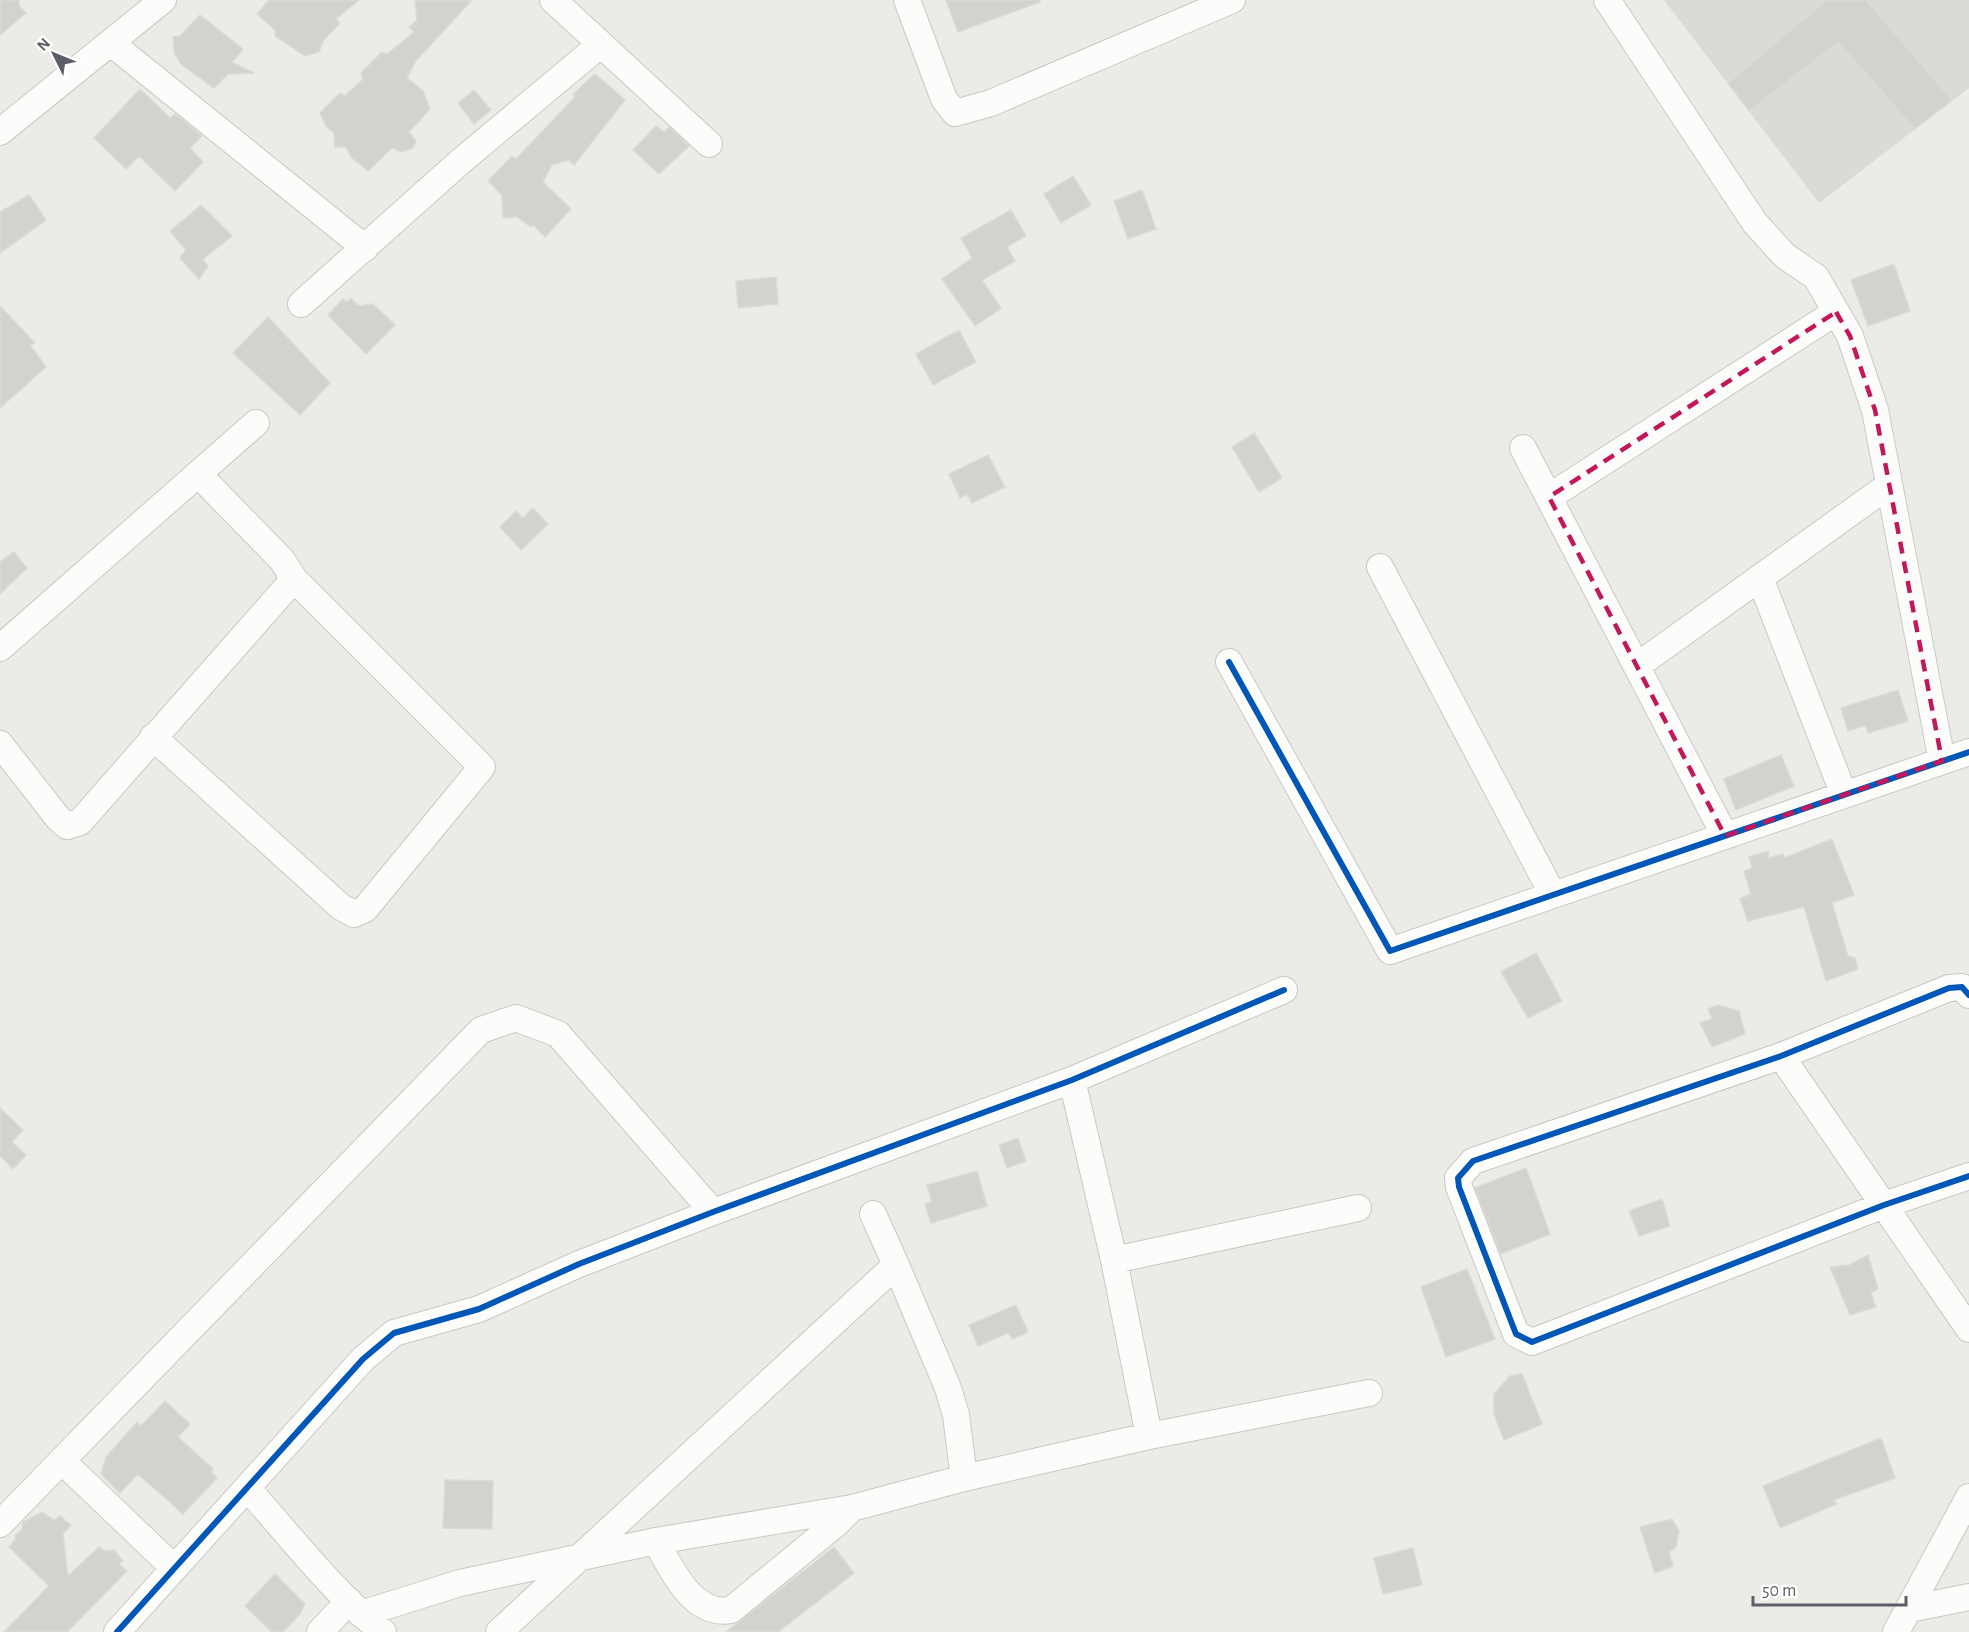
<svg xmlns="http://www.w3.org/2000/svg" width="1969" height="1632" viewBox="0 0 1969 1632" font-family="'Alegreya Sans',sans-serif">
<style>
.industrial{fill:#dbdad6}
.building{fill:#d3d2cf;stroke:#dbdad6;stroke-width:1.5}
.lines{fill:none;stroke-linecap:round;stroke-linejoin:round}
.minor-casing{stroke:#c8c8c7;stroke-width:28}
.minor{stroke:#fcfcfb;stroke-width:26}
.cycleway-casing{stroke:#fff;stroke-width:10}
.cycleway{stroke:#0057b8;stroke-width:6}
.marked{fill:none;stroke:#c2185b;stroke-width:4.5;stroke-dasharray:12 8;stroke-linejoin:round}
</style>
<rect width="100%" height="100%" fill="#ecebe6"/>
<path class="industrial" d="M 1664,0 L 1969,0 L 1969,88 L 1819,203 Z"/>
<path class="building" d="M 0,0 L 19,0 L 19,6 L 26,13 L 0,35 Z
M 269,0 L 359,0 L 336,19 L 340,23 L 323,41 L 319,52 L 305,56 L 275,36 L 276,31 L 257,14 Z
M 415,0 L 472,0 L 415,62 L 407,78 L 423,91 L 430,109 L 409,132 L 416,141 L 413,148 L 402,152 L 392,148 L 368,171 L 352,158 L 346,147 L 335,147 L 334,133 L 326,126 L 320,113 L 340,93 L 345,96 L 363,79 L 361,73 L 382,52 L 387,54 L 414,32 L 409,27 L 417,20 Z
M 946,0 L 1040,0 L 1040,2 L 958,32 Z
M 1827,0 L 1866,0 L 1952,100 L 1915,129 L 1838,42 L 1749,111 L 1728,83 Z
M 200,15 L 243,49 L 232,62 L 254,73 L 228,74 L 214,88 L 181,64 L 174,52 L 173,37 L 180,36 Z
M 595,74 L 625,100 L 574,165 L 569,160 L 552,165 L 543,182 L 571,209 L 545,237 L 533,225 L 531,227 L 517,217 L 503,218 L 502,195 L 488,181 L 512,156 L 516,159 L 575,97 L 573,94 Z
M 140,89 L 170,118 L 175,114 L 202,136 L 190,148 L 203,162 L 175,191 L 139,156 L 126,169 L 94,138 Z
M 474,90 L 491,110 L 474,124 L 458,103 Z
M 656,126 L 664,132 L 669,127 L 689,146 L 659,174 L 633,150 Z
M 1073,176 L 1091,205 L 1061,223 L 1044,194 Z
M 1142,190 L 1156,229 L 1128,239 L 1114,201 Z
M 29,195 L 46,220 L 0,253 L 0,212 Z
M 201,205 L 232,236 L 203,259 L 208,266 L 199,279 L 180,258 L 186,250 L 170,231 Z
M 1011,210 L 1026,236 L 1007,247 L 1015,261 L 982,280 L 1001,308 L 975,326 L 942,279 L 972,258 L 961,238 Z
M 1894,264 L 1910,311 L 1868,326 L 1851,280 Z
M 776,277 L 778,304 L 738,308 L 736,281 Z
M 351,298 L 358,306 L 373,304 L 395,325 L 366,354 L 328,315 L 343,299 L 347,302 Z
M 0,306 L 35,343 L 30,345 L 46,367 L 0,408 Z
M 268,317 L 330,383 L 300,415 L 233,353 Z
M 959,330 L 976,362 L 933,385 L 916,354 Z
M 1254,433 L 1282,478 L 1259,492 L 1232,447 Z
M 988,455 L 1005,487 L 972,503 L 967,494 L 960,498 L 949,474 Z
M 533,508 L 548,524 L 521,550 L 500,527 L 516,511 L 523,518 Z
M 14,552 L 27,568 L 0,594 L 0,562 Z
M 1898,690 L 1908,721 L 1868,733 L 1866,725 L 1848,731 L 1841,708 Z
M 1781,755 L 1794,786 L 1736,810 L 1724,779 Z
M 1832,839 L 1854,895 L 1832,903 L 1848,956 L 1855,958 L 1858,969 L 1826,981 L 1804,907 L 1748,921 L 1740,899 L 1751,894 L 1744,871 L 1752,868 L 1749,857 L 1768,851 L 1769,858 L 1783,854 L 1784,858 Z
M 1536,953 L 1562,1001 L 1528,1018 L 1501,972 Z
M 1718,1005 L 1739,1011 L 1745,1034 L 1712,1047 L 1700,1023 L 1712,1019 L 1708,1009 Z
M 0,1108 L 23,1130 L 12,1142 L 26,1155 L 13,1169 L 0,1156 Z
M 1018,1138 L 1026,1161 L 1007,1168 L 999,1145 Z
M 1526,1168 L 1550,1234 L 1501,1254 L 1475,1188 Z
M 977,1171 L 987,1206 L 931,1223 L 925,1204 L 932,1202 L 927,1185 Z
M 1662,1199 L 1670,1226 L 1639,1236 L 1629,1211 Z
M 1868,1255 L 1878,1289 L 1871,1293 L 1876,1307 L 1850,1315 L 1830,1267 L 1849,1265 Z
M 1467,1269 L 1495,1339 L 1446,1357 L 1421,1287 Z
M 1016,1305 L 1028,1332 L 1013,1339 L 1008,1333 L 978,1346 L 969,1325 Z
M 1522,1374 L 1542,1424 L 1504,1440 L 1494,1414 L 1494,1394 L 1510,1376 Z
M 165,1401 L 190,1424 L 178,1437 L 213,1469 L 211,1472 L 217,1478 L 183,1514 L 138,1474 L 120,1493 L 101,1474 L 106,1457 L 137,1422 L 141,1426 Z
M 1881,1438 L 1895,1478 L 1834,1500 L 1836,1504 L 1780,1528 L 1763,1486 Z
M 445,1480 L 493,1481 L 492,1529 L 443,1528 Z
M 42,1512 L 54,1520 L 60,1516 L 71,1525 L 63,1534 L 68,1576 L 99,1547 L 104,1551 L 114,1550 L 123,1561 L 119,1564 L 127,1571 L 67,1632 L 4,1632 L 49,1586 L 9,1547 L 16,1539 L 15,1536 L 22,1529 L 23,1522 Z
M 1672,1519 L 1679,1531 L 1676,1547 L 1669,1552 L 1673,1566 L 1655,1573 L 1640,1527 Z
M 834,1547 L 854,1573 L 778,1632 L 726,1632 Z
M 1413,1548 L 1422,1585 L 1383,1594 L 1374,1558 Z
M 275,1574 L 305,1604 L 300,1614 L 283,1632 L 272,1632 L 245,1606 Z"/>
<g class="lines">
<defs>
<path id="minor" d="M 553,0 L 709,144
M 907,0 L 944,99 L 955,113 L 991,103 L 1232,0
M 1607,0 L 1755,223 L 1785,256 L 1816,277 L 1850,336 L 1875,410 L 1942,761
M 111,43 L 365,248
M 0,132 L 163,0
M 301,304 L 461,161 L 600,45
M 1523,448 L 1725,836
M 1549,497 L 1836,312
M 1380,567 L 1553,895
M 1760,578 L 1844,795
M 0,648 L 256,423
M 1229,662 L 1390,951 L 1969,752
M 1637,666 L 1889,485
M 153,737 L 341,907 L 354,914 L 365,909 L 482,767 L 294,579 L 282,560 L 198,474
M 0,744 L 58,818 L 67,826 L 80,822 L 294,579
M 1969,995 L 1962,987 L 1949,988 L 1781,1056 L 1473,1161 L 1458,1178 L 1459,1187 L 1516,1334 L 1532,1342 L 1884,1205 L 1969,1176
M 1781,1056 L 1969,1329
M 1072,1080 L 1114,1260 L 1149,1436
M 1114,1260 L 1358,1208
M 62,1461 L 174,1568
M 964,1478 L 1149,1436 L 1369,1393
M 247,1488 C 291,1537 332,1591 383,1632
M 0,1524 L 481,1030 L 516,1018 L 558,1034 L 713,1212
M 656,1541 L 852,1508
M 1909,1609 L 1969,1597
M 361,1614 L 460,1583 L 656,1541 C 671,1569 693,1617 731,1610 L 837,1523 L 852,1508 L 964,1478 L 956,1415 L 948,1388 L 896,1265
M 117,1632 L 363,1359 L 394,1333 L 479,1309 L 579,1264 L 713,1212 L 1072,1080 L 1284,990
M 320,1632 L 349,1601
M 499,1632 L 896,1265 L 873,1214
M 1896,1632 L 1969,1497"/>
</defs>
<use href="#minor" class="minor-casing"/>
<use href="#minor" class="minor"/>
<defs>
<path id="cycleway" d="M 1229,662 L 1390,951 L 1969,752
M 1969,995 L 1962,987 L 1949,988 L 1781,1056 L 1473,1161 L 1458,1178 L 1459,1187 L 1516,1334 L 1532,1342 L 1884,1205 L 1969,1176
M 117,1632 L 363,1359 L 394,1333 L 479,1309 L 579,1264 L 713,1212 L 1072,1080 L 1284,990"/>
</defs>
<use href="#cycleway" class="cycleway-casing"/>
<use href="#cycleway" class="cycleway"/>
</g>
<path class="marked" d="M 1836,312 L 1850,336 L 1875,410 L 1942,761 L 1725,836 L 1549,497 Z"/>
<g transform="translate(54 54) rotate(313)" stroke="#ffffff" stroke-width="4.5" paint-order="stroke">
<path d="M0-4.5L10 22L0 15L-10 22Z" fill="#5c5f65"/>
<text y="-9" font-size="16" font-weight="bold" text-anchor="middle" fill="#5c5f65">N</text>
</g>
<path d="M1753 1596v9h153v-9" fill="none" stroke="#5c5f65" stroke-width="3"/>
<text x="1762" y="1596" font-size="18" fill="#5c5f65" stroke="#ffffff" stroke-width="4.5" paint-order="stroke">50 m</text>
</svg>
